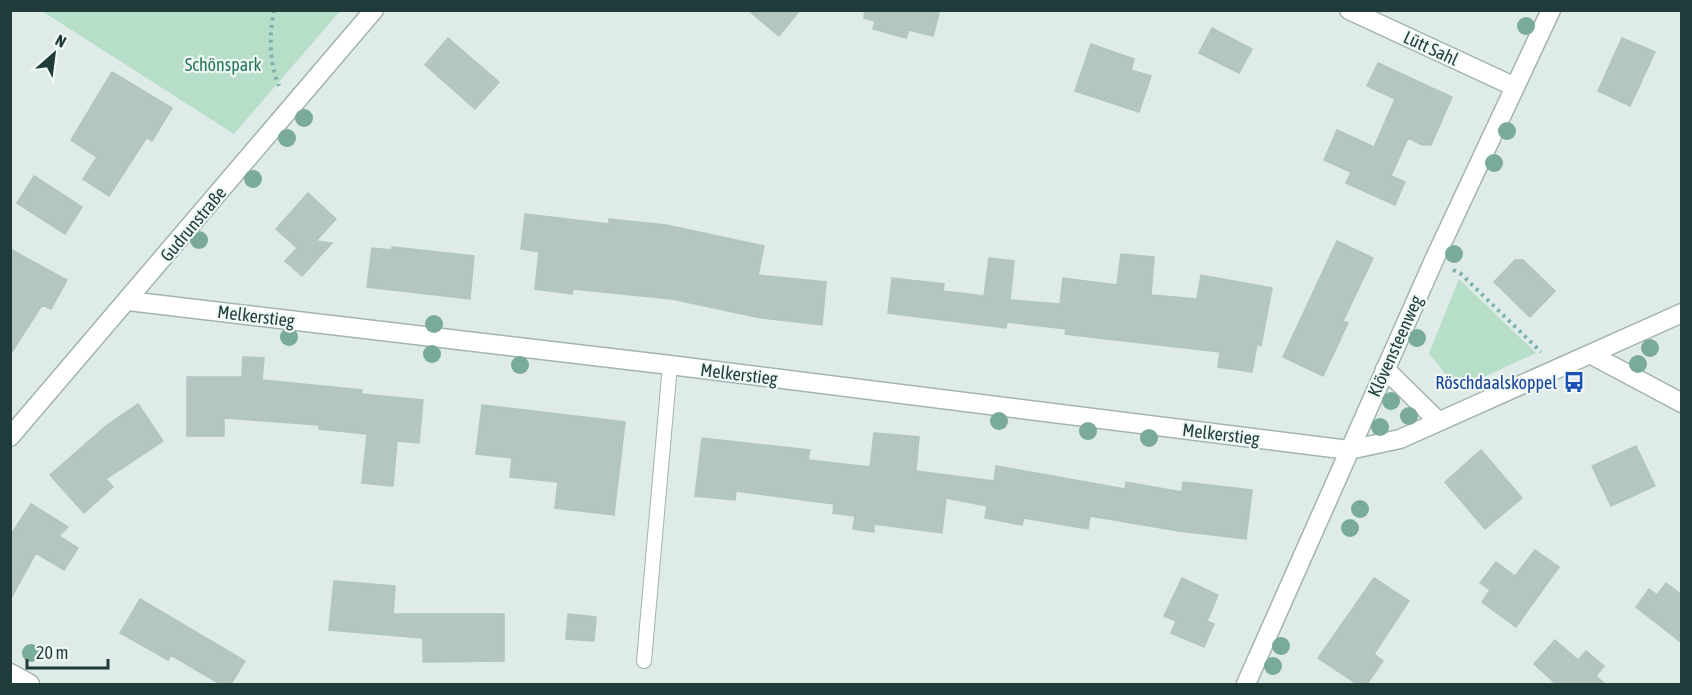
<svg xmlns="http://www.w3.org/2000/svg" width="1692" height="695" viewBox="0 0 1692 695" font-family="'Asap Condensed',sans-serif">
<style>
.green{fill:#b6dec9}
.building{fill:#b4c6c2;stroke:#b1c5c1;stroke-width:1.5}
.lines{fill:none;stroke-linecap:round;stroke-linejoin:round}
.service-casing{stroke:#a2b3b1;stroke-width:16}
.minor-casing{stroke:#a2b3b1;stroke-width:21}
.path{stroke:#7db1ac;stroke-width:4;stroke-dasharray:3 4.5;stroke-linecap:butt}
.service{stroke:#fff;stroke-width:14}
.minor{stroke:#fff;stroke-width:18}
.tree{fill:#79ab98}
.labels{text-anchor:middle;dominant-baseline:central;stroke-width:4.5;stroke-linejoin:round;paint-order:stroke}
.street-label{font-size:18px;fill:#1f3c3b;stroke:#eff8f5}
.park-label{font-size:18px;fill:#267656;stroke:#eff8f5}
.transit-label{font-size:18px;fill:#164399;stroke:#eff8f5;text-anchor:end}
</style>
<rect width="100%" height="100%" fill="#dfebe8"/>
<path class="green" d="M 42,11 L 340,11 L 234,134 Z
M 1459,279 L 1536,353 L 1457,389 L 1429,353 Z"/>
<path class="building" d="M 748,10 L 800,10 L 779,36 Z
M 865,10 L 940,10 L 933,36 L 909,30 L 906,38 L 873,29 L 875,21 L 864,18 Z
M 1212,28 L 1252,49 L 1239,73 L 1199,53 Z
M 448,38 L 499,82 L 475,109 L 425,65 Z
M 1622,38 L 1655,52 L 1630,106 L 1598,91 Z
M 1091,44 L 1134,59 L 1131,70 L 1151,76 L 1139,112 L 1075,91 Z
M 1378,63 L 1452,97 L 1431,145 L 1422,145 L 1408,138 L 1391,176 L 1405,182 L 1395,205 L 1346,183 L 1351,172 L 1324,160 L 1337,130 L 1374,147 L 1395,99 L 1367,86 Z
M 112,72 L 172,108 L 152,141 L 147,137 L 109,196 L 83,179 L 97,157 L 71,140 Z
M 34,176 L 82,207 L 65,234 L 17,203 Z
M 308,193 L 336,219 L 316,241 L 332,243 L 302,276 L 285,261 L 297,248 L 276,229 Z
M 525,214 L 609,224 L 609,219 L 666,225 L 764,246 L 758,275 L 826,282 L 822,325 L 761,318 L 672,299 L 573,289 L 572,294 L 535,289 L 539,252 L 521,249 Z
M 1337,241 L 1373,258 L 1343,321 L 1348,323 L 1323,376 L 1283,357 Z
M 392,247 L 474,256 L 470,299 L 367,287 L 372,248 L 392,250 Z
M 10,249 L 67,280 L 51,309 L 42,305 L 10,355 Z
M 1121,254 L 1154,257 L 1151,295 L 1197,299 L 1201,275 L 1272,288 L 1261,346 L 1257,344 L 1252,372 L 1218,367 L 1220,352 L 1065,334 L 1066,329 L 1007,322 L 1006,328 L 888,313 L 892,278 L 944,284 L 943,291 L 984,296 L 989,258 L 1014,261 L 1010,300 L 1060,304 L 1063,278 L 1117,285 Z
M 1515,260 L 1523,260 L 1555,291 L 1530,317 L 1494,282 Z
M 243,357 L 264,358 L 262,380 L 362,390 L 361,394 L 423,400 L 419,443 L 397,441 L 393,486 L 362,483 L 367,434 L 319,429 L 319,425 L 224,418 L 224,436 L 187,436 L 187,377 L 242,377 Z
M 138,404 L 163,441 L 106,479 L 113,487 L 84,513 L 50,475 L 107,425 Z
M 482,405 L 625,422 L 614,515 L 555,508 L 558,482 L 510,477 L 512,458 L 476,454 Z
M 874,433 L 919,437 L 916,471 L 994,481 L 996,466 L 1125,489 L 1126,482 L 1182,492 L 1183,482 L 1252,490 L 1246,539 L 1179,531 L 1090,516 L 1088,529 L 1024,518 L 1022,525 L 985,518 L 987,506 L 946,498 L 942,533 L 874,524 L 874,532 L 853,529 L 855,516 L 833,513 L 834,504 L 736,491 L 735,500 L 695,496 L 702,438 L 810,450 L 808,460 L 870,467 Z
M 1636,446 L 1655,486 L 1611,506 L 1592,466 Z
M 1481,450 L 1522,498 L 1485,529 L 1445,482 Z
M 31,504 L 68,527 L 59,536 L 78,548 L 64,570 L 36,553 L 10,600 L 10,536 Z
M 1535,550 L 1559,567 L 1516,627 L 1482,602 L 1490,590 L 1480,583 L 1496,562 L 1515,576 Z
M 1182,578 L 1218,595 L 1207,621 L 1214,624 L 1204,647 L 1171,633 L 1176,621 L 1164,616 Z
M 1374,578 L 1409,601 L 1374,654 L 1383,661 L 1367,684 L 1357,684 L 1318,658 Z
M 334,581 L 395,586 L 393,614 L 504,614 L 504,661 L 423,662 L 423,638 L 329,630 Z
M 1666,583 L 1682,595 L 1682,643 L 1636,607 L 1649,589 L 1657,595 Z
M 140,599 L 245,661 L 231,684 L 220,684 L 171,655 L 168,660 L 120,633 Z
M 568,614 L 596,617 L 594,641 L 566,639 Z
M 1555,640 L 1578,660 L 1586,651 L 1604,666 L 1596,676 L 1605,684 L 1556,684 L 1534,664 Z"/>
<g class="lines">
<defs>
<path id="service" d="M 644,661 L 670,365"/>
<path id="minor" d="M 1349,10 L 1513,86
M 128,301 L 670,365 L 1349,450 L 1400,439 L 1682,313
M 1590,354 L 1682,403
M 1385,369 L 1437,420
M 10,437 L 374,10
M 10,673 L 30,684
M 1246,684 L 1434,260 L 1551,10"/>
</defs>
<use href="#service" class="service-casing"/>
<use href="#minor" class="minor-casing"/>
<path class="path" d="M 274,10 C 269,36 269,62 279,86
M 1453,270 L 1460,273 L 1541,352"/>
<use href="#service" class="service"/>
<use href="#minor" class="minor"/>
</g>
<g class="tree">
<circle cx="1526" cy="26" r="9"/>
<circle cx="304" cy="118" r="9"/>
<circle cx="1507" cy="131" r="9"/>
<circle cx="287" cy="138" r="9"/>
<circle cx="1494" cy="163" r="9"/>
<circle cx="253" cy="179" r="9"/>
<circle cx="199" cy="240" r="9"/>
<circle cx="1454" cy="254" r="9"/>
<circle cx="434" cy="324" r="9"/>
<circle cx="289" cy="337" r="9"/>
<circle cx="1417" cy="338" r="9"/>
<circle cx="1650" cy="348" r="9"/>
<circle cx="432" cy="354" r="9"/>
<circle cx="1638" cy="364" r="9"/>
<circle cx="520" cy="365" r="9"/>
<circle cx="1391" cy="401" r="9"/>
<circle cx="1409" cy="416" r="9"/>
<circle cx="999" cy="421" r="9"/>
<circle cx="1380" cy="427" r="9"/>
<circle cx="1088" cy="431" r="9"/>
<circle cx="1149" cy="438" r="9"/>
<circle cx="1360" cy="509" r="9"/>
<circle cx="1350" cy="528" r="9"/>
<circle cx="1281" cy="646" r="9"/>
<circle cx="31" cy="653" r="9"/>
<circle cx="1273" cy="666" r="9"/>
</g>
<defs>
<symbol id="bus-bare" viewBox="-9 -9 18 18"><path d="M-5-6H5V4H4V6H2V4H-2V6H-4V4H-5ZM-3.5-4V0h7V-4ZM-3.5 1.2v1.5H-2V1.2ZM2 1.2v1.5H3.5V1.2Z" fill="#1a4fb4" stroke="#eff8f5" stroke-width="2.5" paint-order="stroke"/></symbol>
</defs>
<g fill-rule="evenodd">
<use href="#bus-bare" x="1559" y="367" width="30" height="30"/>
</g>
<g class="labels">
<g class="street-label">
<text transform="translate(1431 48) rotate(25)">Lütt Sahl</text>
<text transform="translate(193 224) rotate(-50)">Gudrunstraße</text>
<text transform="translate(256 316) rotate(7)">Melkerstieg</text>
<text transform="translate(1395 346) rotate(-66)">Klövensteenweg</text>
<text transform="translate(739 374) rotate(7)">Melkerstieg</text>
<text transform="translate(1221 434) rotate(7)">Melkerstieg</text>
</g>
<g class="park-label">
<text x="223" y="64">Schönspark</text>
</g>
<g class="transit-label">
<text x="1557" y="382">Röschdaalskoppel</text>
</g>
</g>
<rect width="1692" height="695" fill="none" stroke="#1f3c3b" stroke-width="24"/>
<g transform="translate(54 54) rotate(28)" stroke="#eff8f5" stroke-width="4.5" paint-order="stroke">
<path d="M0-4.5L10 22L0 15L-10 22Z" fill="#1f3c3b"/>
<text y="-9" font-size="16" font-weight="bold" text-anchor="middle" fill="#1f3c3b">N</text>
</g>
<path d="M27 659v9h81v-9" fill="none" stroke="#1f3c3b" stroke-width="3"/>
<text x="36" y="659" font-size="18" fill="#1f3c3b" stroke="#eff8f5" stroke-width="4.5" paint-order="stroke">20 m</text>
</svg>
